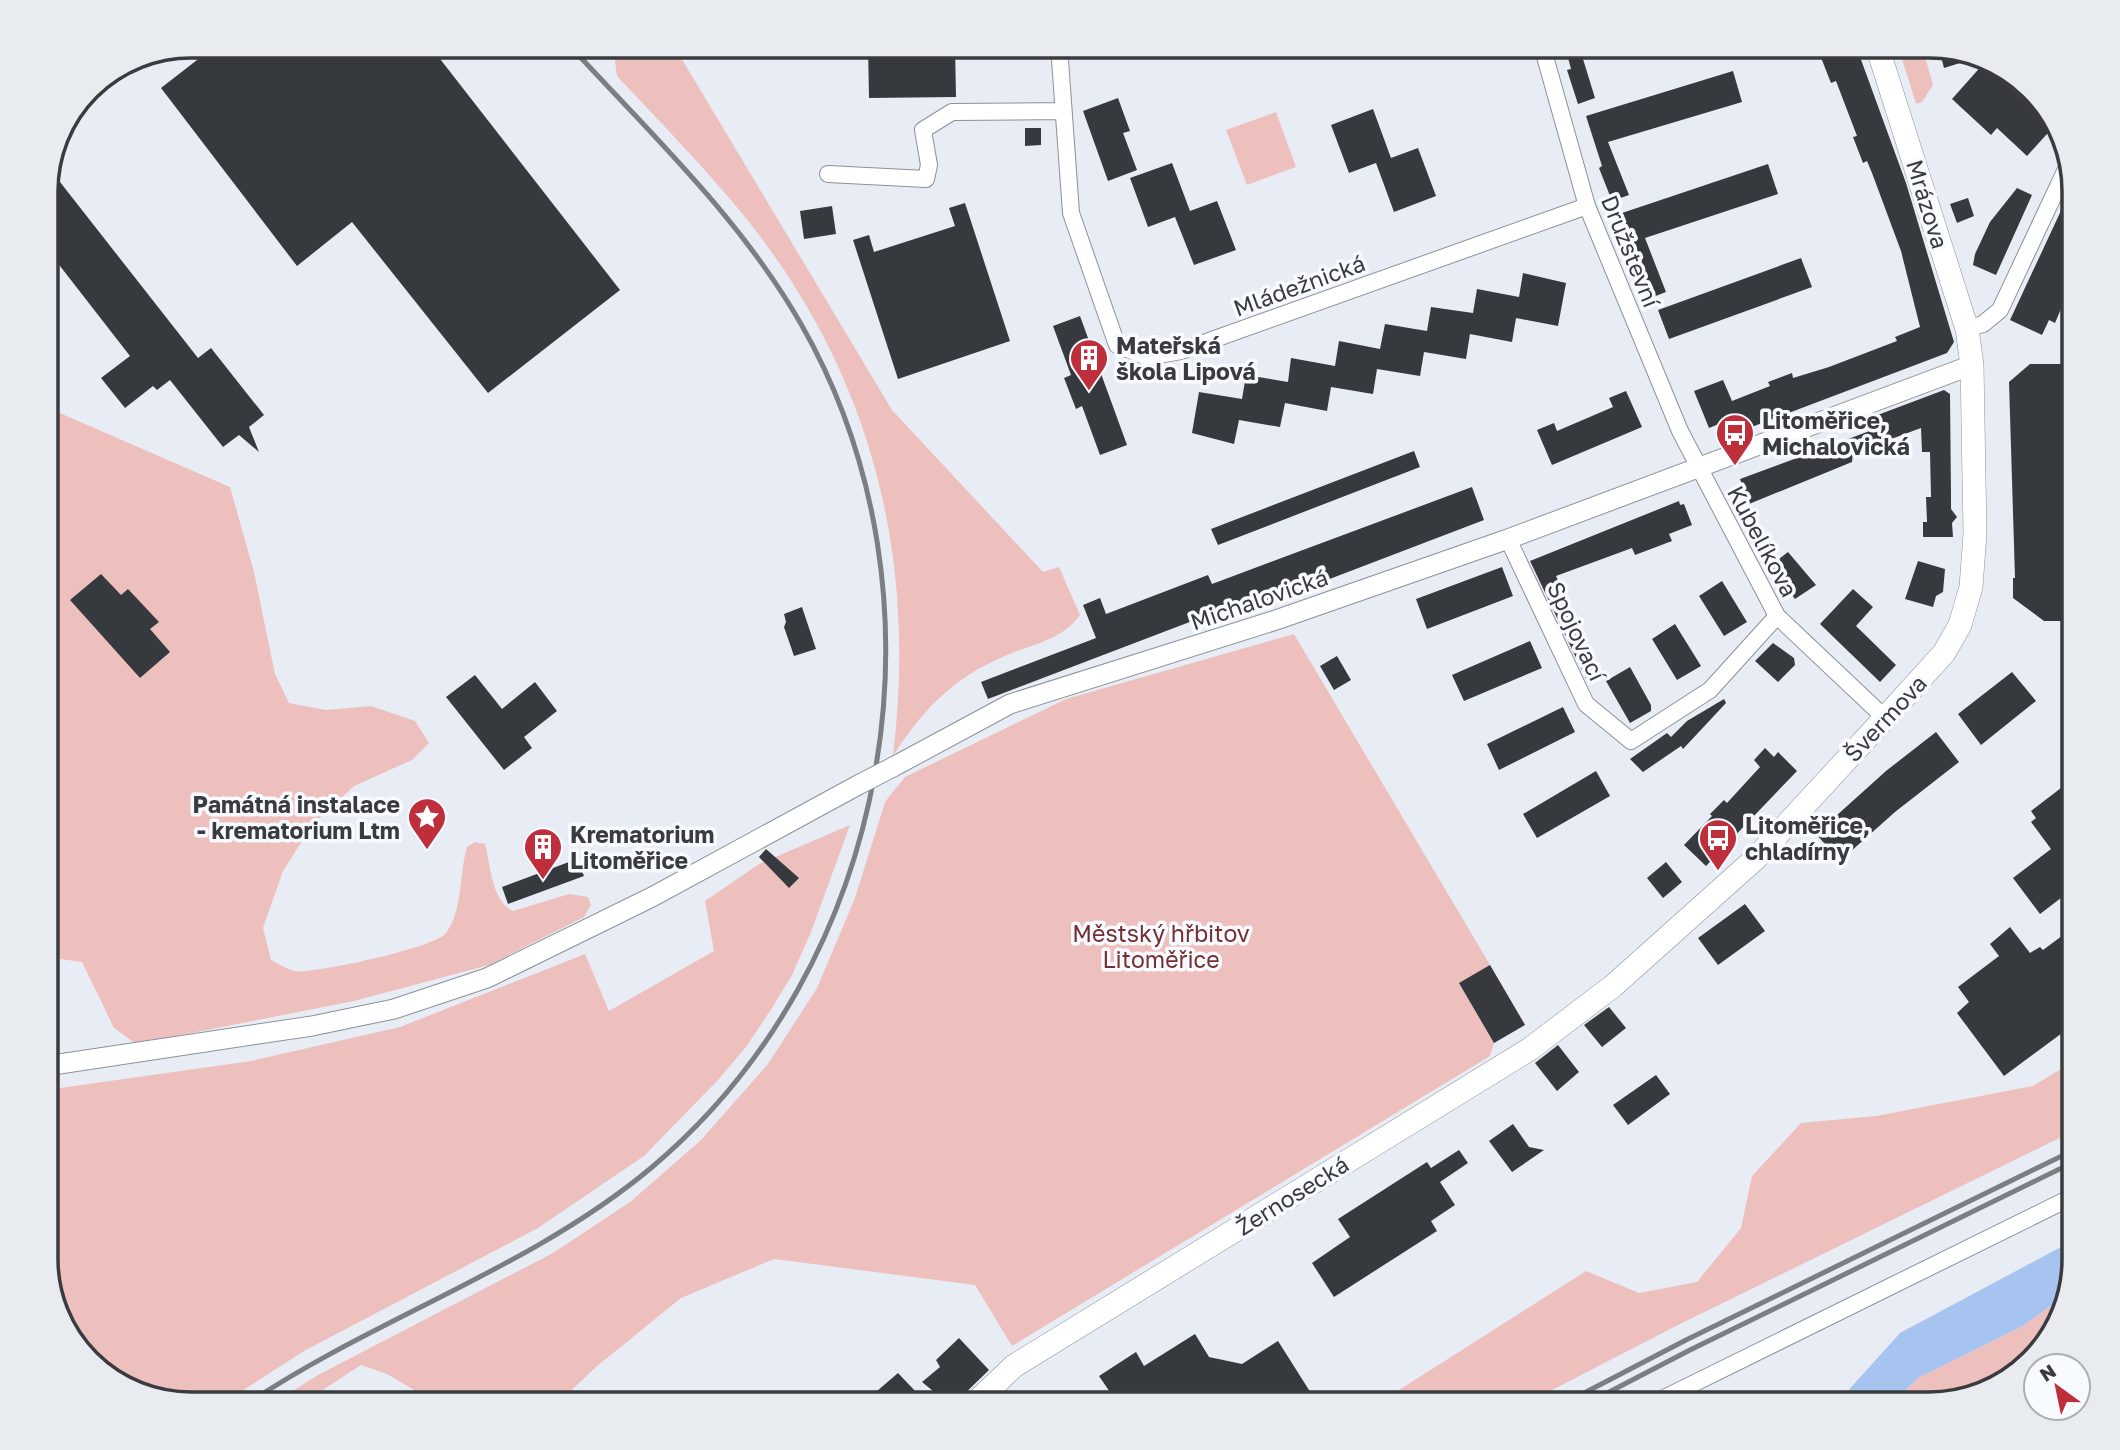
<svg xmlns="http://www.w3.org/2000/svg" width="2120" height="1450" viewBox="0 0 2120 1450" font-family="'Golos Text',sans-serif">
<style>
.green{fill:#edc0bd}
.water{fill:#a7c3ef}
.building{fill:#363a3f}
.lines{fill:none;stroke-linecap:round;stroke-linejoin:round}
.minor-casing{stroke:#8c9198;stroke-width:18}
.tertiary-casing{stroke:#8c9198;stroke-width:21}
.secondary-casing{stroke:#8c9198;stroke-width:24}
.minor{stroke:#fff;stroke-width:16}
.tertiary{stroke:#fff;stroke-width:19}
.secondary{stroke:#fff;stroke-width:23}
.rail{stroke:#7b7e83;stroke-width:5}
.tertiary-bridge-casing{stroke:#8c9198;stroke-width:21;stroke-linecap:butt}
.tertiary-bridge{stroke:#fff;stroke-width:19}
.labels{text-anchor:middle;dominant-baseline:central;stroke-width:7;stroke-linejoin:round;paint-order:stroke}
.street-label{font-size:23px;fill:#393b3e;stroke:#f7faff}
.poi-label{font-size:23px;font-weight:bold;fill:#393b3e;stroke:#f7faff;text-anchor:start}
.park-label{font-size:23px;fill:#762f30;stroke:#f7faff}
.rim{fill:none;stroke:#393b3e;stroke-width:3.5}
</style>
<rect width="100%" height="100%" fill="#e8edf5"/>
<path class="green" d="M 613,46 L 674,46 L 892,410 L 1043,572 L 1059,567 L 1080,615 C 1061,641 1032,644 1005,656 C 953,678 923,709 893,756 C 917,559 873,379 749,222 C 708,171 662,124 617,76 Z
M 1898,46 L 1922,46 L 1933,85 L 1922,102 L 1916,104 Z
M 1276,112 L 1296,167 L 1247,185 L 1226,130 Z
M 46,407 L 230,487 L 254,572 L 275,674 L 289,703 L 326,710 L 371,706 L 415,721 L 429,743 L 412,760 L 354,786 L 313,824 L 283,871 L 263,928 L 271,960 C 278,963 287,970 295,971 C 313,974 433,948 445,934 C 463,913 459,873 467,847 L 475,842 L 485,844 C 491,866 491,900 513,911 L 569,894 L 588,897 L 591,905 L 584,917 L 489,965 L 354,1001 L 136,1044 L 114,1028 L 82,962 L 46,957 Z
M 1294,634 L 1525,1024 L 1494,1043 L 1490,1056 L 1012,1346 L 975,1285 L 774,1259 L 681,1298 L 596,1367 L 557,1404 L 438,1404 L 387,1374 L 361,1365 L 301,1404 L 272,1404 L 318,1375 L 553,1253 L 630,1202 L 700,1141 L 768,1064 L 817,988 L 855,898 L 885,802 L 905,777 L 1066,699 Z
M 850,825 L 811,932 L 792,975 L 772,1008 L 746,1047 L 718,1080 L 644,1156 L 538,1228 L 304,1351 L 222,1404 L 191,1404 L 110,1380 L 65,1331 L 46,1268 L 46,1090 L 251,1061 L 400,1027 L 585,954 L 609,1011 L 714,951 L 705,901 L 759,864 Z
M 2074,1061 L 2074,1131 L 1678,1325 L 1525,1404 L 1377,1404 L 1586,1271 L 1639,1293 L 1697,1282 L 1741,1228 L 1752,1176 L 1801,1123 L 1876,1116 L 2033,1086 Z
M 2063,1297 L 2050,1340 L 1994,1389 L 1929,1404 L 1891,1404 L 1918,1378 L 2021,1327 Z"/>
<path class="water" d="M 2074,1240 L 2074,1259 L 2063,1297 L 2021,1327 L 1918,1378 L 1891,1404 L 1836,1404 L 1900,1333 Z"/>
<path class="building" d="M 215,46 L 430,46 L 620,290 L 488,393 L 352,222 L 297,266 L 161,88 Z
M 868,46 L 955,46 L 956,97 L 869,98 Z
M 1565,46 L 1579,46 L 1595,98 L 1578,104 L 1567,70 L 1571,69 Z
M 1823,46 L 1856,46 L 1906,183 L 1954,342 L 1947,353 L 1741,431 L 1736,417 L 1709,428 L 1694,391 L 1723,380 L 1732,401 L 1770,386 L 1768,382 L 1792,373 L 1793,378 L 1829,367 L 1897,341 L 1895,337 L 1920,327 L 1901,251 L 1872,173 L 1867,161 L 1863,163 L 1853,137 L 1857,136 L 1836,81 L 1831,83 L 1820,55 L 1825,53 Z
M 1939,49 L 1951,52 L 1973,59 L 1944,68 Z
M 1984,63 L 2023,99 L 2029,92 L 2057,123 L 2027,156 L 1997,128 L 1991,135 L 1952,99 Z
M 1733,71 L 1742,102 L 1608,142 L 1629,195 L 1612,201 L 1599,168 L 1602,166 L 1586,116 Z
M 1118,98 L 1130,131 L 1123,133 L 1137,170 L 1108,181 L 1083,111 Z
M 1373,109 L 1391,158 L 1418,148 L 1436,196 L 1394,212 L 1376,163 L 1349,173 L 1331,125 Z
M 1025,128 L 1041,128 L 1041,145 L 1025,146 Z
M 1172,163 L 1190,211 L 1217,201 L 1236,250 L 1194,265 L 1175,217 L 1148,227 L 1130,178 Z
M 1768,164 L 1778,194 L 1645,238 L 1666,292 L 1648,299 L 1635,266 L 1639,264 L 1622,213 Z
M 49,168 L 198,358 L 211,348 L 264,415 L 249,427 L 259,452 L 239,435 L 223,447 L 170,380 L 157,390 L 153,386 L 125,408 L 101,378 L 130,356 L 46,248 L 46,182 Z
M 2073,185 L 2074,293 L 2069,290 L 2055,323 L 2049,320 L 2042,335 L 2010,320 Z
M 2017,188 L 2032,195 L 1996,275 L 1973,265 L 1975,254 L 1990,222 Z
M 1968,198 L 1974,216 L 1957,223 L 1950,204 Z
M 965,203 L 1010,341 L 898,379 L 853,240 L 869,235 L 874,252 L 955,226 L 949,208 Z
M 832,206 L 836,234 L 804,239 L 800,211 Z
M 1801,258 L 1812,287 L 1669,339 L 1658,310 Z
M 1523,273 L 1566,283 L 1558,326 L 1516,318 L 1512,342 L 1470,334 L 1466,359 L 1424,352 L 1420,376 L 1377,369 L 1373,394 L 1331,387 L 1327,411 L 1285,403 L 1280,427 L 1239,420 L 1234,444 L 1192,433 L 1199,392 L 1242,399 L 1246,375 L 1288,382 L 1291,358 L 1335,366 L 1339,341 L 1380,349 L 1385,324 L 1427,331 L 1431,307 L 1473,313 L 1477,289 L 1519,297 Z
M 1080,316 L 1127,445 L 1100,455 L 1082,406 L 1076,409 L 1064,378 L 1071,375 L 1053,326 Z
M 2030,364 L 2074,364 L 2074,621 L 2044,621 L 2013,598 L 2013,578 L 2015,578 L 2009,382 Z
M 1944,390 L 1950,394 L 1951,496 L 1951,509 L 1957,517 L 1952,523 L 1953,537 L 1923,537 L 1923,522 L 1927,522 L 1926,497 L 1931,497 L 1930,452 L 1922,452 L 1921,428 L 1853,453 L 1852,462 L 1749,504 L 1740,479 L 1867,432 L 1879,426 L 1875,416 Z
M 1626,391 L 1642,427 L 1552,465 L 1537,430 L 1554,423 L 1557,431 L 1613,407 L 1609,398 Z
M 1414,451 L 1420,467 L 1218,545 L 1211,529 Z
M 1472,487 L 1484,520 L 1233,616 L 1229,607 L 988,699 L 981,682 L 1096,638 L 1083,605 L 1100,598 L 1106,614 L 1208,575 L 1212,584 Z
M 1679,501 L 1680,505 L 1684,504 L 1692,525 L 1669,534 L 1672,541 L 1635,555 L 1632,548 L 1556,576 L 1602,676 L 1588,683 L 1530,561 Z
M 1788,552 L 1816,585 L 1795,599 L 1770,566 Z
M 1918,561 L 1945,569 L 1943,592 L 1936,596 L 1933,607 L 1905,599 Z
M 1502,567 L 1513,596 L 1427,629 L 1416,599 Z
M 101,574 L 121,595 L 128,589 L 159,622 L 150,629 L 170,652 L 140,678 L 70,600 Z
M 1722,581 L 1747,622 L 1724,636 L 1699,596 Z
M 1853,589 L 1873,607 L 1856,626 L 1896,665 L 1880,682 L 1820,624 Z
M 802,607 L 816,649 L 794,656 L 784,627 L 786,622 L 784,614 Z
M 1675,624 L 1701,666 L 1677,680 L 1652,639 Z
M 1530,641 L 1542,668 L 1464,701 L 1452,675 Z
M 1773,643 L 1794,658 L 1795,665 L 1778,682 L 1755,661 Z
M 1337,656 L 1351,680 L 1334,690 L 1320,666 Z
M 1630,667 L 1651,705 L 1651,711 L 1630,723 L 1606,681 Z
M 2012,672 L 2036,701 L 1981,745 L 1958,714 Z
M 475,675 L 502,709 L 535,682 L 557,711 L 524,737 L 532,748 L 504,770 L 446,697 Z
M 1724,699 L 1726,703 L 1683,749 L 1681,746 L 1643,772 L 1630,759 L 1667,733 L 1671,737 L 1687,721 Z
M 1563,707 L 1575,732 L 1499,770 L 1487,744 Z
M 1936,732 L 1959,762 L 1895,812 L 1840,861 L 1816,834 L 1886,771 Z
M 1765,748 L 1774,757 L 1778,752 L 1797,771 L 1706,866 L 1684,845 L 1712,816 L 1710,814 L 1724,800 L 1727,803 L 1760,767 L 1754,760 Z
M 1596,771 L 1610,796 L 1537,838 L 1523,814 Z
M 2074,778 L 2074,888 L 2040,914 L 2013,878 L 2051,849 L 2031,822 L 2036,818 L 2031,811 Z
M 766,849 L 799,878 L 789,888 L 759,857 Z
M 577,859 L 584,876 L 508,904 L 502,887 Z
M 1666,862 L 1682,882 L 1663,898 L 1647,878 Z
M 1745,904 L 1765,931 L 1718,965 L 1698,938 Z
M 2010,927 L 2030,953 L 2040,947 L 2043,950 L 2074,927 L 2074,1012 L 2067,1018 L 2073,1025 L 2004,1076 L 1957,1013 L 1969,1002 L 1958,987 L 1999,956 L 1990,944 Z
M 1490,965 L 1525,1025 L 1494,1043 L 1459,983 Z
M 1609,1007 L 1626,1028 L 1602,1047 L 1584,1025 Z
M 1558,1045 L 1579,1072 L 1557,1091 L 1535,1063 Z
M 1656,1075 L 1670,1094 L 1628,1125 L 1613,1105 Z
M 1513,1124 L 1529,1147 L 1544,1150 L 1512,1172 L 1489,1141 Z
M 1459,1150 L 1468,1163 L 1440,1182 L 1455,1205 L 1431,1221 L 1437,1231 L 1334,1297 L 1312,1263 L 1350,1237 L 1338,1219 L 1427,1162 L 1431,1168 Z
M 1195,1334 L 1209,1357 L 1242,1364 L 1278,1341 L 1314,1398 L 1304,1404 L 1258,1404 L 1253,1397 L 1241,1404 L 1118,1404 L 1099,1376 L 1136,1352 L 1144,1366 Z
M 959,1338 L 989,1370 L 954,1404 L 949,1404 L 922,1382 L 940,1367 L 936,1360 Z
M 898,1373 L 917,1393 L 904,1404 L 862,1404 Z"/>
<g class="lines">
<defs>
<path id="minor" d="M 1059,46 L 1071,213 L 1117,345 L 1147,357 L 1181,351 L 1587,206
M 1542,46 L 1587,206 L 1680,431 L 1777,616 L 1885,718
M 828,174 L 926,179 L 929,165 L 923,130 L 952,112 L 1061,111
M 1967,329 L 1983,324 L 2000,310 L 2068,165
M 1508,539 L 1586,704 L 1631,741 L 1710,690 L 1777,616
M 1652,1404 L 2074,1196"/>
<path id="tertiary" d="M 893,767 L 1010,704 L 1276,620 L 1508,539 L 1972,365
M 46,1066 L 312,1026 L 394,1009 L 487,978 L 652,897 L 860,784"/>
<path id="secondary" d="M 974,1404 L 1014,1366 L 1530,1049 L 1613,986 L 1755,859 L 1885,718 L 1944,653 L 1960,625 L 1971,587 L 1975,534 L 1972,365 L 1967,329 L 1877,46"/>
</defs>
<use href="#minor" class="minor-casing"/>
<use href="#tertiary" class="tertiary-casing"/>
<use href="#secondary" class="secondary-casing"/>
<use href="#minor" class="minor"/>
<use href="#tertiary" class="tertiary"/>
<use href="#secondary" class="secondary"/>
<path class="rail" d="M 247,1404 C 376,1317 530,1269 651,1168 C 892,966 957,597 801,324 C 741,219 651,134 570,46
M 1563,1404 L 1686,1340 L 2074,1150
M 1586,1404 L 1690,1350 L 2074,1162"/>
<defs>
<path id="tertiary-bridge" d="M 860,784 L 893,767"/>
</defs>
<use href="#tertiary-bridge" class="tertiary-bridge-casing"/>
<use href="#tertiary-bridge" class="tertiary-bridge"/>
</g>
<defs>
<symbol id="building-pin" viewBox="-11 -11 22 30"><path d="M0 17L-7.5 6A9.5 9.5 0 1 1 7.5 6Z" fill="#be2e3b" stroke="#f7faff"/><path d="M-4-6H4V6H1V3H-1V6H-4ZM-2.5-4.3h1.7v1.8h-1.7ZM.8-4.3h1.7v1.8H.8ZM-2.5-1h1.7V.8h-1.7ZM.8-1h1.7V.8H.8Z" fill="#fff"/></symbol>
<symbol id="bus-pin" viewBox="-11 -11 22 30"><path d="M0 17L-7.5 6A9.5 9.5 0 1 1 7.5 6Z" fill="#be2e3b" stroke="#f7faff"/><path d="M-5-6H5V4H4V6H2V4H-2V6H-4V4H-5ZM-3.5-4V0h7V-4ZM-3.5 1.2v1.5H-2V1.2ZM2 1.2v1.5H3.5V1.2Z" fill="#fff"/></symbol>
<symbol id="sight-pin" viewBox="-11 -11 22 30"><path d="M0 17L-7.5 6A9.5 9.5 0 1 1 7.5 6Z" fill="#be2e3b" stroke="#f7faff"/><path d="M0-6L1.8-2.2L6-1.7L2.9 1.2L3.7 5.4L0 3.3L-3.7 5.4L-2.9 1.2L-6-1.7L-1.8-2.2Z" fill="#fff"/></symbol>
</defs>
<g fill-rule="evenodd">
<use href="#building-pin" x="1067" y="336" width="44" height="60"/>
<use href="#bus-pin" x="1713" y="411" width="44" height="60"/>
<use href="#sight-pin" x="405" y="795" width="44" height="60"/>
<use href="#bus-pin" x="1696" y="816" width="44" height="60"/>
<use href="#building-pin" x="521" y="825" width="44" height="60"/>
</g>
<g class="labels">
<g class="street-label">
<text transform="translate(1928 204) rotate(73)">Mrázova</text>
<text transform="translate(1631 251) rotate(68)">Družstevní</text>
<text transform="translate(1299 285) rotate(-20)">Mládežnická</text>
<text transform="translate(1763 541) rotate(62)">Kubelíkova</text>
<text transform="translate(1259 599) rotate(-19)">Michalovická</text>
<text transform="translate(1577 631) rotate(65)">Spojovací</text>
<text transform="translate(1885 718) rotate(-47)">Švermova</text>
<text transform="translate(1292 1195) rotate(-32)">Žernosecká</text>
</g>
<g class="poi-label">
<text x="1116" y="345">Mateřská<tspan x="1116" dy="26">škola Lipová</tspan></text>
<text x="1762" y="420">Litoměřice,<tspan x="1762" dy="26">Michalovická</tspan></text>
<text x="400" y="804" text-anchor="end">Památná instalace<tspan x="400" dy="26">- krematorium Ltm</tspan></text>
<text x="1745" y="825">Litoměřice,<tspan x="1745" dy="26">chladírny</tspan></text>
<text x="570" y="834">Krematorium<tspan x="570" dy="26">Litoměřice</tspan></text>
</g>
<g class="park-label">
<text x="1161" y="933">Městský hřbitov<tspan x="1161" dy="26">Litoměřice</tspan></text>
</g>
</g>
<path d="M0 0H2120V1450H0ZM191 58H1929A133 133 0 0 1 2062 191V1259A133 133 0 0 1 1929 1392H191A133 133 0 0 1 58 1259V191A133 133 0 0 1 191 58Z" fill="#e8ebf0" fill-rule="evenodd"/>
<path class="rim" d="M191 58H1929A133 133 0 0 1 2062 191V1259A133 133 0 0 1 1929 1392H191A133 133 0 0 1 58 1259V191A133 133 0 0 1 191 58Z"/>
<g transform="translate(2057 1387) rotate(327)"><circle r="33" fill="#f7faff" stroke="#abaeb2" stroke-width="2"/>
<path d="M0-5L12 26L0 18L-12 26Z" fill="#be2e3b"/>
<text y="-10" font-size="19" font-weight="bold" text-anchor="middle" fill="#393b3e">N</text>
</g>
</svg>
